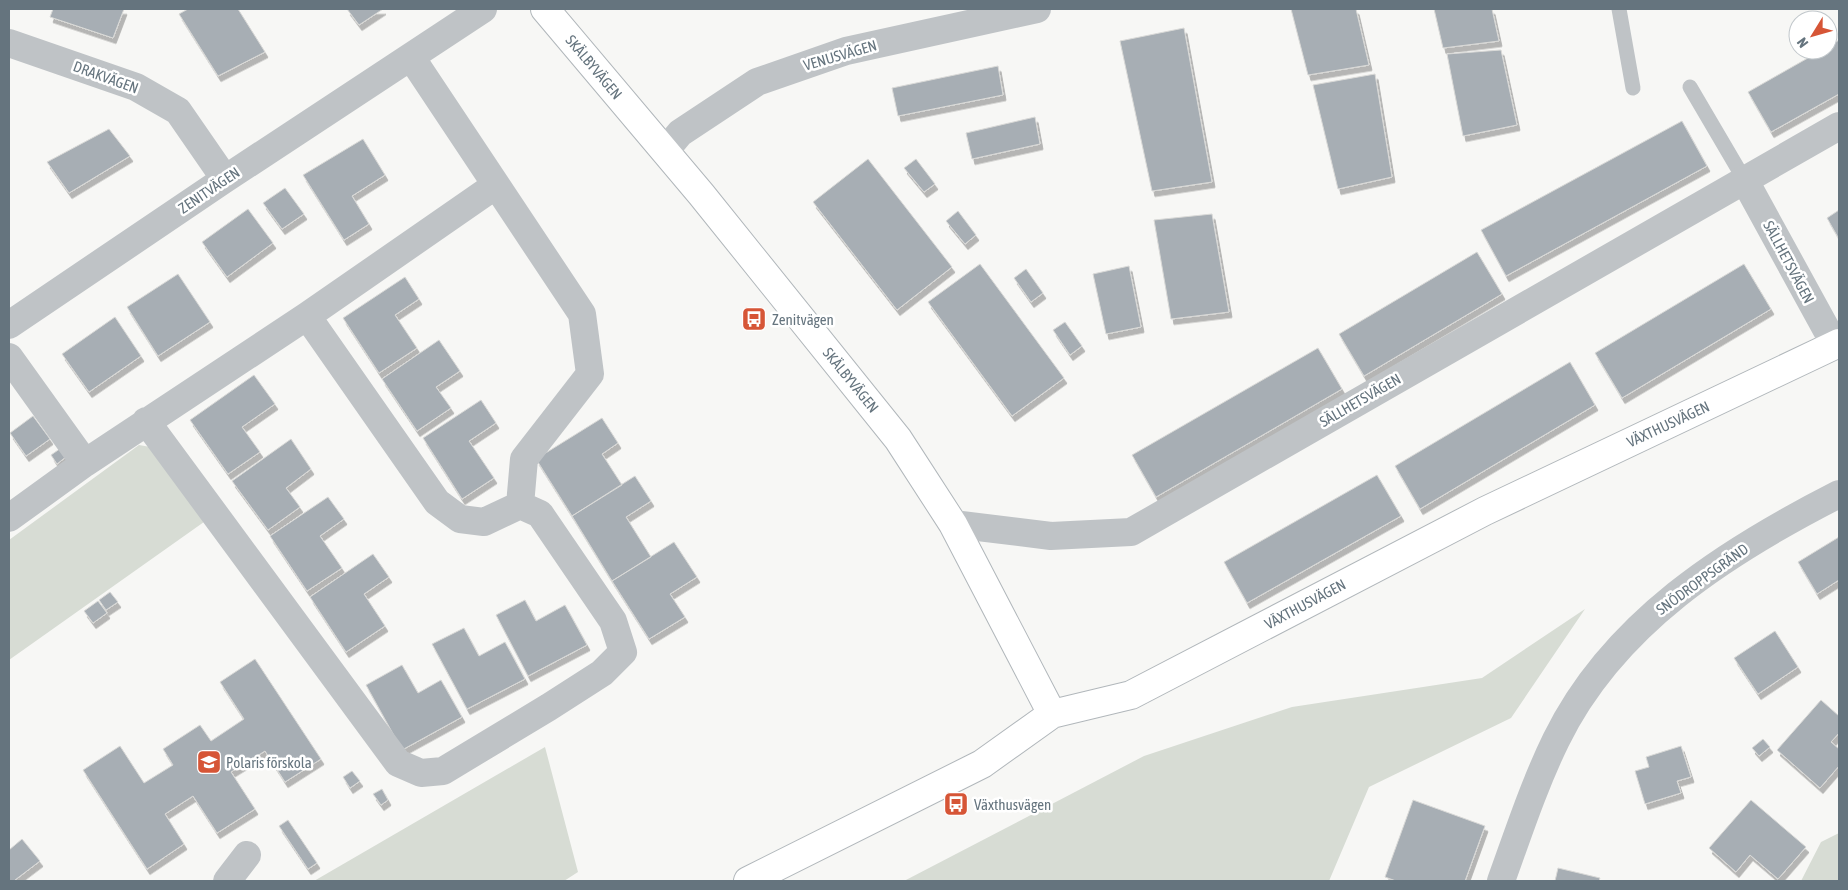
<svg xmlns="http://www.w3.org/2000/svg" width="1848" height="890" viewBox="0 0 1848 890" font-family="'Asap Condensed',sans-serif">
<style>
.green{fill:#d7dcd4}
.building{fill:#a7aeb4;stroke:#d9d9d7;filter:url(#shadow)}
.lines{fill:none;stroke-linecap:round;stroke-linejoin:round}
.secondary-casing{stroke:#b1b7bb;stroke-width:30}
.lane{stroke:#bfc3c6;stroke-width:15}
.street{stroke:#bfc3c6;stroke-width:28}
.secondary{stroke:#fff;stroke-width:28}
.labels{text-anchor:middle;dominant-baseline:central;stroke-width:5;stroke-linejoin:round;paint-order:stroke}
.street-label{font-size:15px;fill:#65747e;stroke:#fff}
.poi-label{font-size:15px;fill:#65747e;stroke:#fff;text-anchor:start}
</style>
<defs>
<filter id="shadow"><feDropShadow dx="3" dy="5.5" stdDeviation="0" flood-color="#0004"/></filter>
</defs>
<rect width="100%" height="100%" fill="#f7f7f5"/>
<path class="green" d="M 139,445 L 156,448 L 211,517 L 9,660 L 9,540 Z
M 1585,609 L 1511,718 L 1369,787 L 1329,881 L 904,881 L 1144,756 L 1292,707 L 1482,678 Z
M 545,747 L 578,872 L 564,881 L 314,881 Z
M 1839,833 L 1839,881 L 1801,881 L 1821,842 Z"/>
<path class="building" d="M 53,9 L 124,9 L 113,38 L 50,17 Z
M 188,9 L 238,9 L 265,52 L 218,76 L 179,14 Z
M 347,9 L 383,9 L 359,25 Z
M 1291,9 L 1356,9 L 1369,65 L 1308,75 Z
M 1434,9 L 1492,9 L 1499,41 L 1443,48 Z
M 1184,28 L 1212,182 L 1152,191 L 1120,41 Z
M 1839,40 L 1839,94 L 1771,132 L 1748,92 L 1822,50 L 1828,50 L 1828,47 Z
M 1501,50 L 1517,125 L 1463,136 L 1447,54 Z
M 998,66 L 1003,95 L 898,116 L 892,88 Z
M 1375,74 L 1392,177 L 1338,189 L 1313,85 Z
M 1035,117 L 1040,144 L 972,159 L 966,133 Z
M 1682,121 L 1707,166 L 1506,276 L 1481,230 Z
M 109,129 L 130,156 L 69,193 L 47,162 Z
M 363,139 L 385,175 L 352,196 L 369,224 L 344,240 L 303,175 Z
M 868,159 L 952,267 L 897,310 L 813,202 Z
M 916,159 L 935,184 L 924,192 L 904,168 Z
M 285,188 L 304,214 L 282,229 L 263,203 Z
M 248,209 L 273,243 L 227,277 L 202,242 Z
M 1839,210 L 1839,239 L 1827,218 Z
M 958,211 L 976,235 L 965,244 L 946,221 Z
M 1212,214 L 1229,312 L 1171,319 L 1154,220 Z
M 1477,252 L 1502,294 L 1364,376 L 1339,334 Z
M 980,264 L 1064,378 L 1012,416 L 928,302 Z
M 1744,264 L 1771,309 L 1622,398 L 1595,353 Z
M 1129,266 L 1141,327 L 1106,334 L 1093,274 Z
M 1026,269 L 1043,293 L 1031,302 L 1014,278 Z
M 178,274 L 210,322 L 158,356 L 127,307 Z
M 405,277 L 419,299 L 395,315 L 417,348 L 379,373 L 343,318 Z
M 115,317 L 141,356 L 89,392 L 62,354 Z
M 1065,322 L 1082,346 L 1070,355 L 1053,330 Z
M 439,340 L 460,371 L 436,387 L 451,408 L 417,431 L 382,379 Z
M 1318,348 L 1342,389 L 1156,497 L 1132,455 Z
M 1570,362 L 1595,405 L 1420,509 L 1395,466 Z
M 254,375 L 275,404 L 242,427 L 260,452 L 228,474 L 190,420 Z
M 481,400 L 496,423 L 469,441 L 494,478 L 462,499 L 423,438 Z
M 33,416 L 50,439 L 26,456 L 10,433 Z
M 602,418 L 618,443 L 602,454 L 622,485 L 572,516 L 536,459 Z
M 291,439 L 311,469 L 286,488 L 300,507 L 268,530 L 232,481 Z
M 61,448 L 67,456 L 57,464 L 51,455 Z
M 1377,475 L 1401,516 L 1247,603 L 1224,562 Z
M 635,476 L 651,501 L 626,517 L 651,557 L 612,581 L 572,516 Z
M 328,497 L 344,519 L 320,536 L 342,568 L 307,591 L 270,536 Z
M 1839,537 L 1839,580 L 1817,594 L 1798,562 Z
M 674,542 L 697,577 L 670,594 L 685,617 L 649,639 L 612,581 Z
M 373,554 L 389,577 L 364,594 L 385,626 L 346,652 L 310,597 Z
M 110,592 L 118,602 L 106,610 L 99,600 Z
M 525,600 L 536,621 L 565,605 L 587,645 L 528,676 L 496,615 Z
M 98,601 L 107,613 L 93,623 L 84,611 Z
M 464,628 L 479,656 L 505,642 L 525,679 L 467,709 L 432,644 Z
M 1775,631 L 1798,667 L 1758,694 L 1734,658 Z
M 255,659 L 321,759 L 285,782 L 265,751 L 231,772 L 255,809 L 217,833 L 193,796 L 165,814 L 184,844 L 147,869 L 83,770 L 120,746 L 144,783 L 173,765 L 163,749 L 200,725 L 211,741 L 244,719 L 220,682 Z
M 402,665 L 418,693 L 441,680 L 462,717 L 402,750 L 366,685 Z
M 1821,700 L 1839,716 L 1839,733 L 1831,742 L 1839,749 L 1839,766 L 1820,788 L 1777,750 Z
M 1763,739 L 1770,747 L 1759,756 L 1752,748 Z
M 1681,746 L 1691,777 L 1677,781 L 1681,793 L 1645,804 L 1635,771 L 1649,767 L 1646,757 Z
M 352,771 L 360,781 L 350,788 L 343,777 Z
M 382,789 L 388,800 L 381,805 L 373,794 Z
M 1413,800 L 1485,826 L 1465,881 L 1396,881 L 1385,877 Z
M 1751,800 L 1806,847 L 1778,879 L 1750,855 L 1736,872 L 1709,848 Z
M 288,820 L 317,863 L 308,869 L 279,826 Z
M 22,839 L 40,861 L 15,880 L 15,881 L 9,881 L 9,850 Z
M 1558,868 L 1600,878 L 1599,881 L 1555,881 Z"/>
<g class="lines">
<defs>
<path id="secondary" d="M 545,9 L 701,194 L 898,439 L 953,524 L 1052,714
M 748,881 L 982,764 L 1052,714 L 1131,695 L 1485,511 L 1839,343"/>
</defs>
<use href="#secondary" class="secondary-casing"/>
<path class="lane" d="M 1619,9 L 1633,88
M 1690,87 L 1744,179"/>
<path class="street" d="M 9,43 L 136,87 L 178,111 L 225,179
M 411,57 L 582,314 L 590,374 L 524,459 L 520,505
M 665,151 L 680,133 L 757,82 L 846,51 L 1037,9
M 1744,179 L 1835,345
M 9,325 L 225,179 L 483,9
M 9,357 L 85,463 L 307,316 L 496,185
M 146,421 L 398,763 L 421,773 L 443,771 L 549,707 L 602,673 L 623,652 L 613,621 L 540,514 L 520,505 L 484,522 L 460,519 L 437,502 L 307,316
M 9,518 L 85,463
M 953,524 L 1051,536 L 1131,532 L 1839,126
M 227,881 L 247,855
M 1501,881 C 1518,834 1534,785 1556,740 C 1613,623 1727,551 1839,494"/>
<use href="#secondary" class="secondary"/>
</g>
<defs>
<symbol id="bus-square" viewBox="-11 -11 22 22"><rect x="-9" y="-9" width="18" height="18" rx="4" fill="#d65536" stroke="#fff"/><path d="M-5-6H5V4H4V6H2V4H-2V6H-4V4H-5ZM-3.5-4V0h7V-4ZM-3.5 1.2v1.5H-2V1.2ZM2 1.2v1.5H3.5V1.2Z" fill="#fff"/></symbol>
<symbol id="school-square" viewBox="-11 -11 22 22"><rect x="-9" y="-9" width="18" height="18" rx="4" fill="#d65536" stroke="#fff"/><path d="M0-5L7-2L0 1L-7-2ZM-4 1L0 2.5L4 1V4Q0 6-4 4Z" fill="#fff"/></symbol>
</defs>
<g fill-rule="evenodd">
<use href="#bus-square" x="740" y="305" width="28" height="28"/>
<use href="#school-square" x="195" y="748" width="28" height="28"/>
<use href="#bus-square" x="942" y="790" width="28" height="28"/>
</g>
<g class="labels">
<g class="street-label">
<text transform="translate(840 55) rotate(-16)">VENUSVÄGEN</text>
<text transform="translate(594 67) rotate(50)">SKÄLBYVÄGEN</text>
<text transform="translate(106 77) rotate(20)">DRAKVÄGEN</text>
<text transform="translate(209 190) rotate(-34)">ZENITVÄGEN</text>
<text transform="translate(1789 262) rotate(62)">SÄLLHETSVÄGEN</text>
<text transform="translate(851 380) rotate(51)">SKÄLBYVÄGEN</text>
<text transform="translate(1360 400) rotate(-30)">SÄLLHETSVÄGEN</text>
<text transform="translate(1668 424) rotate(-25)">VÄXTHUSVÄGEN</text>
<text transform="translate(1702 579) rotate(-36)">SNÖDROPPSGRÄND</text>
<text transform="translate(1305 604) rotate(-28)">VÄXTHUSVÄGEN</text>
</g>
<g class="poi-label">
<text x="772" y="319">Zenitvägen</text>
<text x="226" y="762">Polaris förskola</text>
<text x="974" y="804">Växthusvägen</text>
</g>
</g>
<rect width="1848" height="890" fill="none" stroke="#65747e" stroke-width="20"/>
<g transform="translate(1813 35) rotate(233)"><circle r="24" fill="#ffffff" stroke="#c1c7cb"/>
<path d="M0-4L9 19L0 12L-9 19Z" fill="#d65536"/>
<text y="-8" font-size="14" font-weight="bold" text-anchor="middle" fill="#65747e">N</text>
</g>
</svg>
